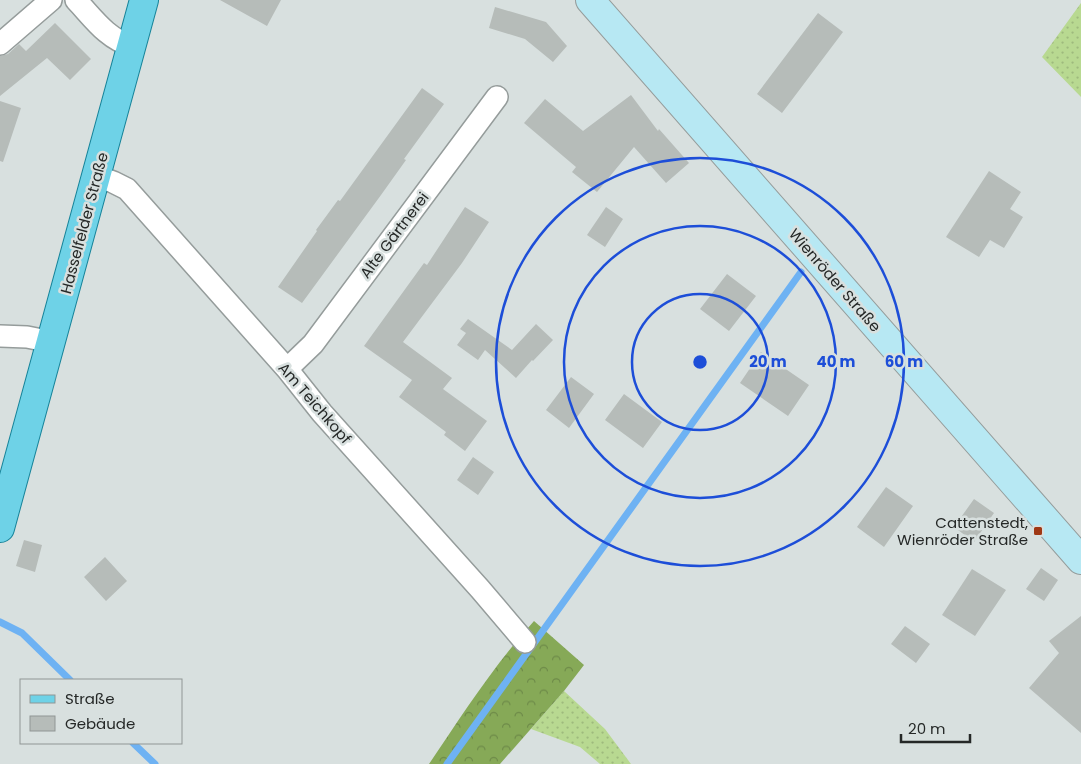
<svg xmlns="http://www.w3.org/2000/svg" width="1081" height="764" viewBox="0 0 1081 764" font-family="Poppins,sans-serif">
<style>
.grass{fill:url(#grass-dots)}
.forest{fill:url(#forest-crowns)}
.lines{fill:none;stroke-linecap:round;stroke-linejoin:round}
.stream{stroke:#6eb2f3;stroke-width:7}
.building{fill:#b6bcb9}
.minor-casing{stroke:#959c9b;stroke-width:24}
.secondary-casing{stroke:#959c9b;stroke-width:30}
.primary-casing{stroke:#168399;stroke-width:30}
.minor{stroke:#fff;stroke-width:21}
.secondary{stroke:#b7e8f3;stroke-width:28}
.primary{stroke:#6ed2e7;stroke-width:28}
.ring{fill:none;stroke:#1d4ed8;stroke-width:2.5}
.poi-dot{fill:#9f3814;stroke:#d8e0df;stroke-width:2}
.labels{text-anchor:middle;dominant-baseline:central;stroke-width:5;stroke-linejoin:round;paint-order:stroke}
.street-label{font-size:15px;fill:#252827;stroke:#d8e0df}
.poi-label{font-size:15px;fill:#252827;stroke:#d8e0df;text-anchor:end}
.centre{fill:#1d4ed8;stroke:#d8e0df;stroke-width:2.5}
.ring-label{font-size:15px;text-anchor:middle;font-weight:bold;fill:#1d4ed8;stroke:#d8e0df;stroke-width:5;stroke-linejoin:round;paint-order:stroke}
</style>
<defs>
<pattern id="grass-dots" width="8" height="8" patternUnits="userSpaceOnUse" patternTransform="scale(1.25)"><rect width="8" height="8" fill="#b8d991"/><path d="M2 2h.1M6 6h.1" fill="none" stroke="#9eba7d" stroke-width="1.8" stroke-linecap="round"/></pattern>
<pattern id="forest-crowns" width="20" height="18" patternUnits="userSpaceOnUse" patternTransform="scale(1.25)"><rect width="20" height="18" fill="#86a957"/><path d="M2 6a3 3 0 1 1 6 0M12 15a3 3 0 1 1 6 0" fill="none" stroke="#6d8a48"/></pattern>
</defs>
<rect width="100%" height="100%" fill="#d8e0df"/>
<path class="grass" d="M 1081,3 L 1081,97 L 1042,57 Z
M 564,691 L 605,729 L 631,764 L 600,764 L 580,747 L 531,729 Z"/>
<path class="forest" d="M 534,621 L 584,665 L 564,691 L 500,764 L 429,764 C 462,715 494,665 534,621 Z"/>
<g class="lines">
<path class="stream" d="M 0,622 L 22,633 L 70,680
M 133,743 L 155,764
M 447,764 L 801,272"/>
</g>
<path class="building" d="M 220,0 L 281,0 L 267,26 Z
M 495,7 L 546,22 L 567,46 L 553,62 L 525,39 L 489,28 Z
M 818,13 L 843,32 L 782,113 L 757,94 Z
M 55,23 L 91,59 L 70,80 L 47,58 L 0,96 L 0,56 L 8,54 L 19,44 L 26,51 Z
M 422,88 L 444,104 L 404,159 L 406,160 L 381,195 L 302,303 L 278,287 L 317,231 L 316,230 L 338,200 L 340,201 Z
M 631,95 L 658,131 L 659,129 L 689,163 L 666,183 L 634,147 L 597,192 L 572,172 L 576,167 L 524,123 L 545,99 L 583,131 Z
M 0,101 L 21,108 L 3,162 L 0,161 Z
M 989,171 L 1021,192 L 1010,209 L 1023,217 L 1004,248 L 990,240 L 979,257 L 946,237 Z
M 465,207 L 489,222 L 462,263 L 403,342 L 452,378 L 443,389 L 487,421 L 465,451 L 444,435 L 446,432 L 399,397 L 412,380 L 364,346 L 424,263 L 427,265 Z
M 606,207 L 623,219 L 605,247 L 587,235 Z
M 727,274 L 756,296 L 729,331 L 700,309 Z
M 468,319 L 512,350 L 536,324 L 553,340 L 533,361 L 532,360 L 516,378 L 485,350 L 478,360 L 457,345 L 466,333 L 460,329 Z
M 761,352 L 809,385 L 788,416 L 740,383 Z
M 571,377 L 594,394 L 569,428 L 546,410 Z
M 624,394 L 662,422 L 643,448 L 605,420 Z
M 473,457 L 494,472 L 478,495 L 457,480 Z
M 886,487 L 913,506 L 884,547 L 857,527 Z
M 974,499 L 994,513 L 974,542 L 954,527 Z
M 24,540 L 42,545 L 35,572 L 16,566 Z
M 105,557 L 127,581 L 106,601 L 84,577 Z
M 1041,568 L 1058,580 L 1044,601 L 1026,589 Z
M 972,569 L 1006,590 L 975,636 L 942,615 Z
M 1081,616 L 1081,733 L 1029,688 L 1059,653 L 1049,641 Z
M 905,626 L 930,644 L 916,663 L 891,644 Z"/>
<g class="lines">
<defs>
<path id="minor" d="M 76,0 C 93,18 107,39 132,46
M 0,44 L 51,0
M 97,176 L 113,182 L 127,189 L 287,369 L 322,413 L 480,589 L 525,642
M 0,336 L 27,337 L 52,342
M 287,369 L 313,344 L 497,97"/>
<path id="secondary" d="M 590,0 L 1081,560"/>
<path id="primary" d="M 0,528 L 144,0"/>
</defs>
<use href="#minor" class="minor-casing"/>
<use href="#secondary" class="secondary-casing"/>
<use href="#primary" class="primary-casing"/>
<use href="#minor" class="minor"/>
<use href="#secondary" class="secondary"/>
<use href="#primary" class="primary"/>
</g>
<g class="ring">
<circle cx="700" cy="362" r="68"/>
<circle cx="700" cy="362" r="136"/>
<circle cx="700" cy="362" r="204"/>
</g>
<rect class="poi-dot" x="1033" y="526" width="10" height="10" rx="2.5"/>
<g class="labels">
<g class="street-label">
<text transform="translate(84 223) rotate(-75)">Hasselfelder Straße</text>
<text transform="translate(394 235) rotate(-53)">Alte Gärtnerei</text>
<text transform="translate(835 280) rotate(49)">Wienröder Straße</text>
<text transform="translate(315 403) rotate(49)">Am Teichkopf</text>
</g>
<g class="poi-label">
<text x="1028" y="522">Cattenstedt,<tspan x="1028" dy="17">Wienröder Straße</tspan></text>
</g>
</g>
<circle cx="700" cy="362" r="8" class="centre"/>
<g class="ring-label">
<text x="768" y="367">20 m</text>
<text x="836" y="367">40 m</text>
<text x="904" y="367">60 m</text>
</g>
<rect x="20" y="679" width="162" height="65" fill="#d8e0df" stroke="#909695"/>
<rect x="30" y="695" width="25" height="8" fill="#6ed2e7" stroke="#909695"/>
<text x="65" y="704" font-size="15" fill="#252827">Straße</text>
<rect x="30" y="716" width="25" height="15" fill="#b6bcb9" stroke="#909695"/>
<text x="65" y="729" font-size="15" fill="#252827">Gebäude</text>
<path d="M901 734v8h69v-8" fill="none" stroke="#252827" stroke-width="2.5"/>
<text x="908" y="734" font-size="15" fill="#252827" stroke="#d8e0df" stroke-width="4" paint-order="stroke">20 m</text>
</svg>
